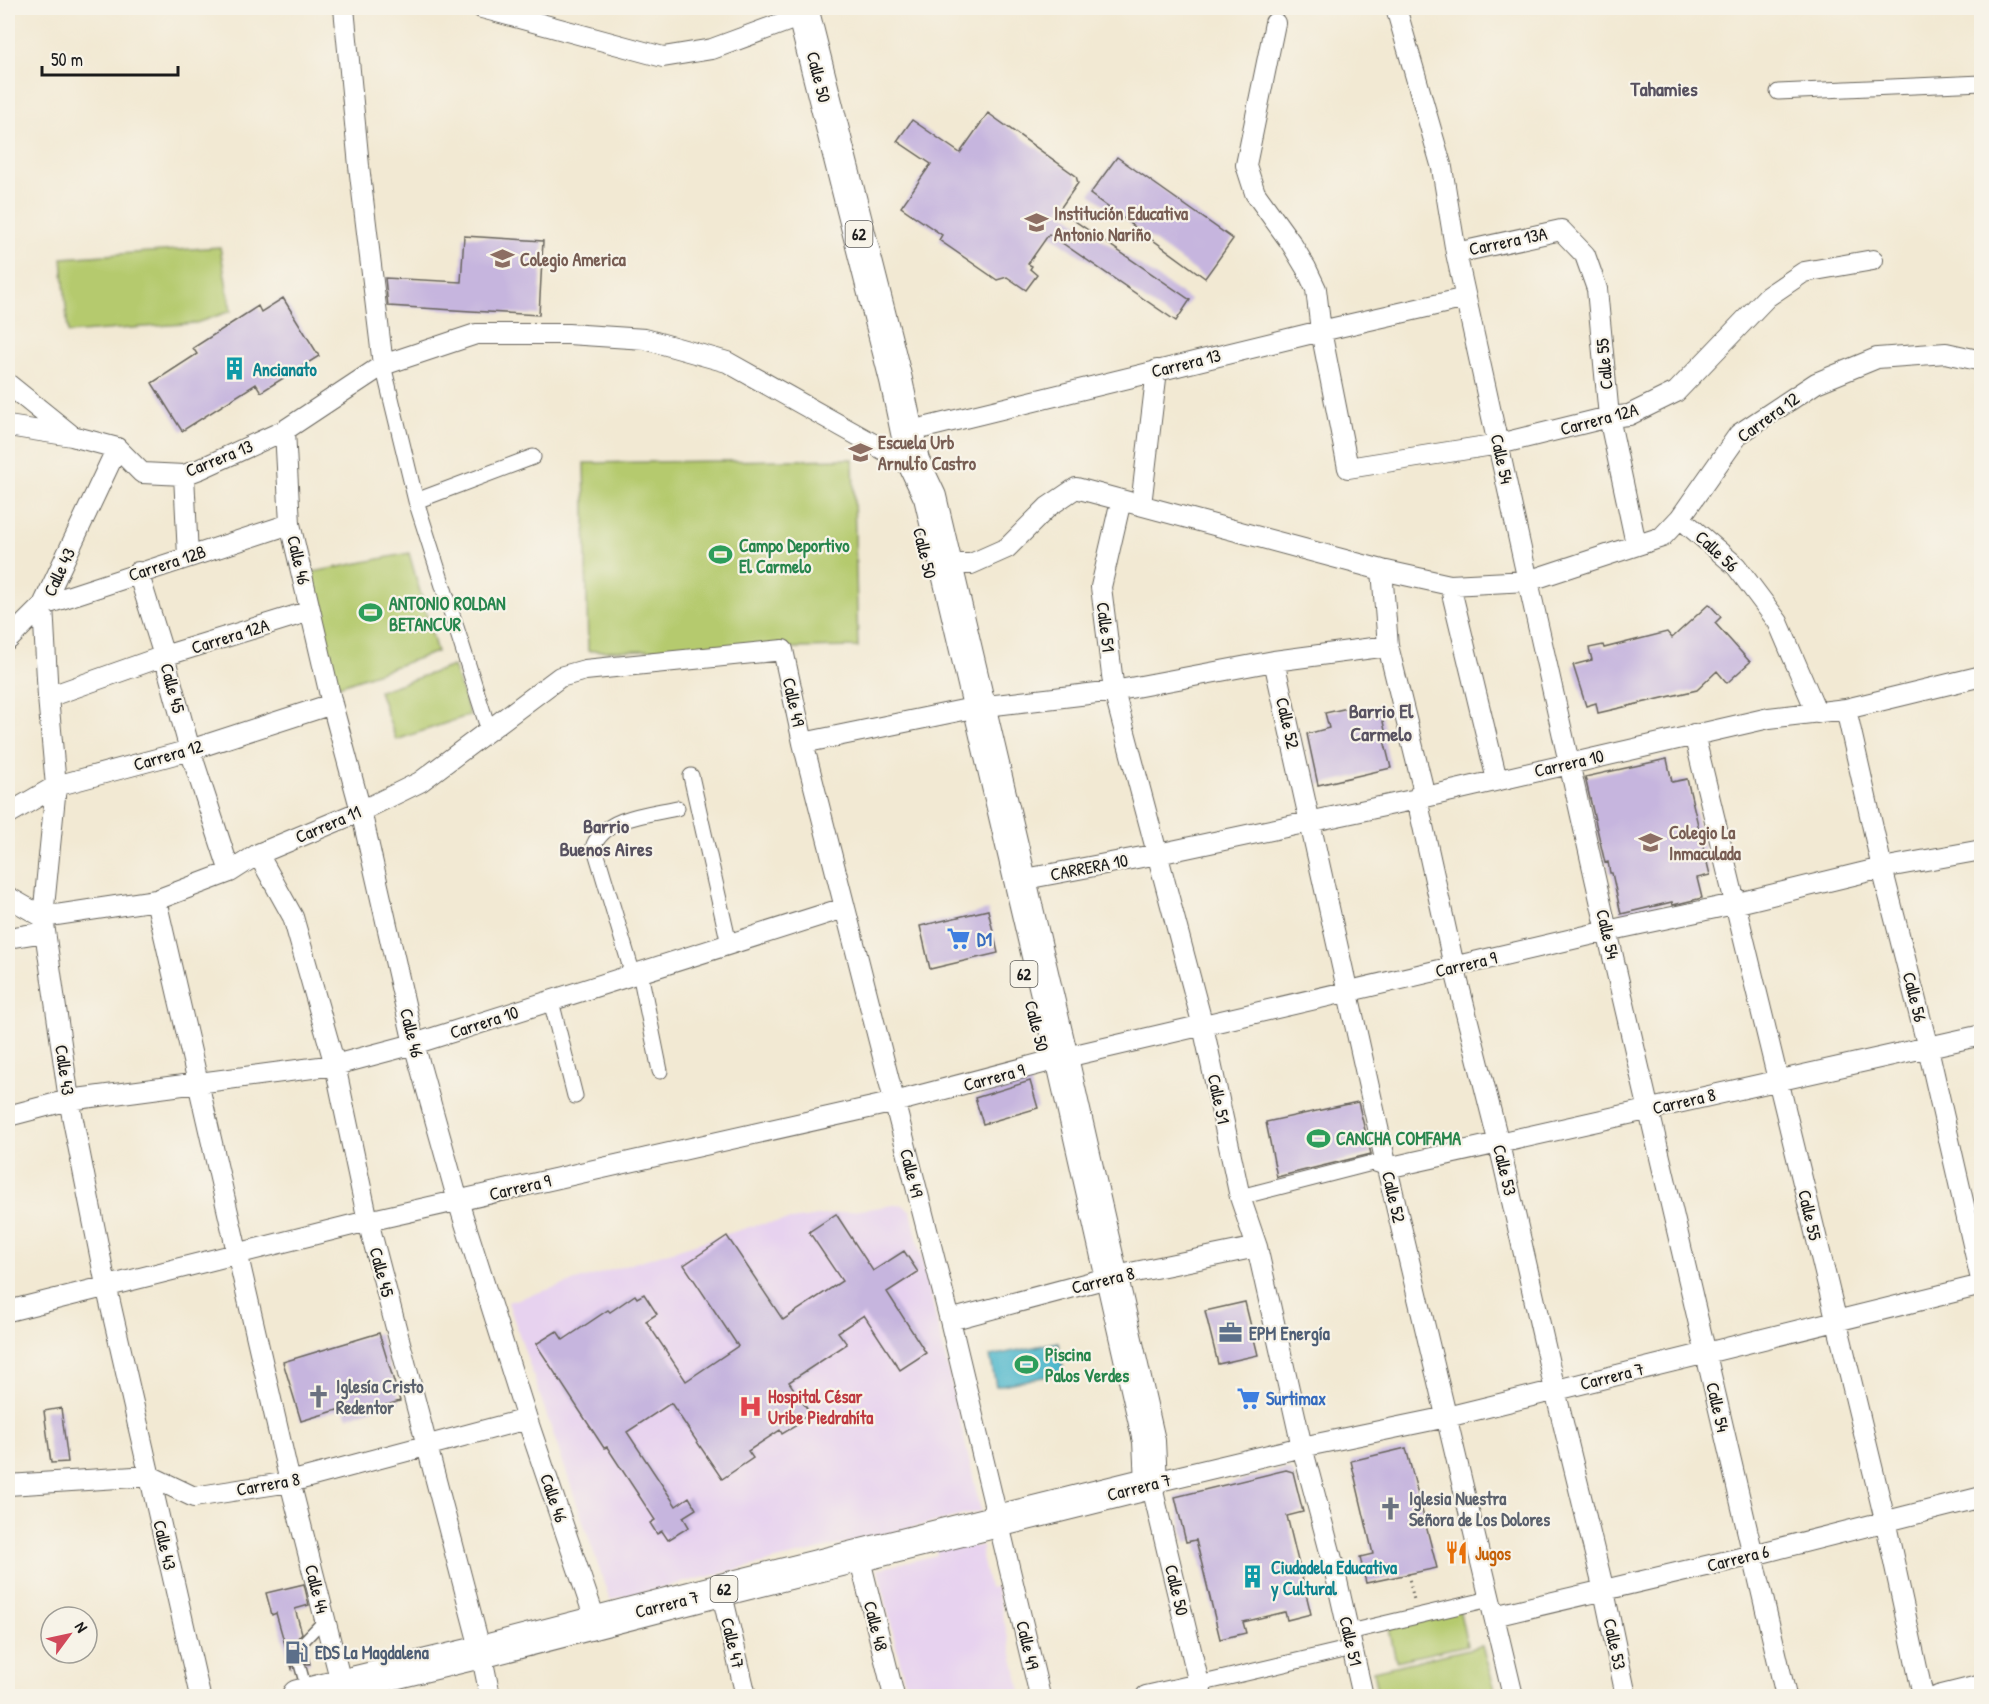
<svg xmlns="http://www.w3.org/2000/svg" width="1989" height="1704" viewBox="0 0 1989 1704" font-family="'Patrick Hand',sans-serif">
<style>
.built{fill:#e7d2ef}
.green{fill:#b5ca6e;stroke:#687345;stroke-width:1.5}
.water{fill:#4eb7cc;stroke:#356a74;stroke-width:1.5}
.building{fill:#c6b5de}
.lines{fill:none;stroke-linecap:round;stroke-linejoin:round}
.service-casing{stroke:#67645c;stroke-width:13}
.pedestrian-casing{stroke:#67645c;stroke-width:17}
.minor-casing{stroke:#67645c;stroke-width:22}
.primary-casing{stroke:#67645c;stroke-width:34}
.path{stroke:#67645c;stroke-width:3;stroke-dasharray:1.5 4.5;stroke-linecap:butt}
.service{stroke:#fff;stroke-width:10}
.pedestrian{stroke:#fff;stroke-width:15}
.minor{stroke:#fff;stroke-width:20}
.primary{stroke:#fff;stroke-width:32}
.labels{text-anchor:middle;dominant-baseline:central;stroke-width:4.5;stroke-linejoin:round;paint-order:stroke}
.shield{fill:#f7f3e8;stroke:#5e5c59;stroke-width:1.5}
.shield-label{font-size:16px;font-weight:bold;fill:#1c1c1c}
.street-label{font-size:18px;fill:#1c1c1c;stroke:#f7f3e8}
.education-label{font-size:18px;font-weight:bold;fill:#785e54;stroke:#f7f3e8;text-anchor:start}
.culture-label{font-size:18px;font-weight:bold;fill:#0d838f;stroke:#f7f3e8;text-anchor:start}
.leisure-label{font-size:18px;font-weight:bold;fill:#27864d;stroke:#f7f3e8;text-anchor:start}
.shop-label{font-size:18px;font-weight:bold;fill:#366cbe;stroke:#f7f3e8;text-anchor:start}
.service-label{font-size:18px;font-weight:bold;fill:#4e5e75;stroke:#f7f3e8;text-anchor:start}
.worship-label{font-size:18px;font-weight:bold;fill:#5b616d;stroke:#f7f3e8;text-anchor:start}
.health-label{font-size:18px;font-weight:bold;fill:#be3a42;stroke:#f7f3e8;text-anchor:start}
.food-label{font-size:18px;font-weight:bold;fill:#c56008;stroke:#f7f3e8;text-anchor:start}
.neighbourhood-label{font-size:20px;font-weight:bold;fill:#585260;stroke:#f7f3e8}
</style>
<rect width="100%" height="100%" fill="#f7f3e8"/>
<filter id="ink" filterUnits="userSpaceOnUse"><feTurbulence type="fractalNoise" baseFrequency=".0167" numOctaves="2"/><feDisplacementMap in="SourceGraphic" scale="12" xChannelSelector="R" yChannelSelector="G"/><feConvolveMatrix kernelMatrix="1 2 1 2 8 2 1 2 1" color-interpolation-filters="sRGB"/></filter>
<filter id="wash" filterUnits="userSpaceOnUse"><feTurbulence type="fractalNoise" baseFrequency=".008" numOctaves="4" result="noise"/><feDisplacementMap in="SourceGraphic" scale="24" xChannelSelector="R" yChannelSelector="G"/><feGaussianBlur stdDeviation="1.35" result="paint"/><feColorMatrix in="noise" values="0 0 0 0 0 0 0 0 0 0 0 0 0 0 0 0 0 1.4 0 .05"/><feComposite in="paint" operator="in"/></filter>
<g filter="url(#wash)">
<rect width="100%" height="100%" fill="#f2e9d3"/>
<path class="built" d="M 901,1204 L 911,1211 L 981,1511 L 610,1600 L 508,1302 L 756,1225 Z
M 972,1541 L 974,1547 L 982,1545 L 983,1551 L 981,1552 L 989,1588 L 996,1587 L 1022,1696 L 994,1696 L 992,1693 L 976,1696 L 908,1696 L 878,1569 L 937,1555 L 936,1549 Z"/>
<path class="green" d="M 220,247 L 231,311 L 196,323 L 68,333 L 62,258 Z
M 853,459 L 858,647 L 588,651 L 584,463 Z
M 409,553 L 437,652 L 333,688 L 308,573 Z
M 453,666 L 470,715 L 396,740 L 379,691 Z
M 1459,1608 L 1467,1645 L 1396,1661 L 1388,1624 Z
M 1482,1646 L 1497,1696 L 1378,1696 L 1373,1671 Z"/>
<path class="water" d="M 1058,1342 L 1064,1373 L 996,1386 L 990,1356 Z"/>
<g id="blocks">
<path class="building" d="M 988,113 L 1076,176 L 1078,183 L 1059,210 L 1190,300 L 1176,321 L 1049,234 L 1028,264 L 1032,266 L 1030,269 L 1037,275 L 1026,290 L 1007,277 L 997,280 L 939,240 L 942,235 L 901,207 L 931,164 L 897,141 L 912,120 L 960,153 Z
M 1117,157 L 1233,239 L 1205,278 L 1090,194 Z
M 464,236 L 543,241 L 539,315 L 388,306 L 385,278 L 461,282 Z
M 283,298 L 319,356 L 261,392 L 256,384 L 182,431 L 152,383 L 197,354 L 193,348 L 235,321 L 258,306 L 261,312 Z
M 1709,604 L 1721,617 L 1715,623 L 1750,662 L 1727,683 L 1717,671 L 1697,690 L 1598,713 L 1596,703 L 1586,706 L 1573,665 L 1592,660 L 1589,648 L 1603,645 L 1604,648 L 1667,632 L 1672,638 Z
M 1348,708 L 1350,715 L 1380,708 L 1386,735 L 1383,736 L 1391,768 L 1318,785 L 1307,734 L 1329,728 L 1325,713 Z
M 1667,759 L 1672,782 L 1687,779 L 1710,875 L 1697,878 L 1702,898 L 1673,905 L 1672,902 L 1621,914 L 1612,873 L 1610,873 L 1608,862 L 1605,863 L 1585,777 Z
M 988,910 L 998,953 L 930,969 L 920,926 Z
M 1030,1081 L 1038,1108 L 983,1124 L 975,1098 Z
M 1358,1102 L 1371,1154 L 1277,1177 L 1266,1122 Z
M 836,1214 L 873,1271 L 904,1251 L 918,1272 L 887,1292 L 926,1353 L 900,1370 L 864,1315 L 838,1332 L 847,1344 L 789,1382 L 810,1413 L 800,1419 L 802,1422 L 782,1434 L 780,1430 L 748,1451 L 753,1458 L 722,1479 L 671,1403 L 627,1432 L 676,1506 L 689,1497 L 696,1509 L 683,1517 L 689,1527 L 668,1540 L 662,1531 L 657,1534 L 650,1523 L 655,1520 L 607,1447 L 604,1448 L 536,1344 L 557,1331 L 563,1340 L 608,1310 L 610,1312 L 635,1295 L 637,1298 L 644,1294 L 657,1314 L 646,1321 L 686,1381 L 738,1346 L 684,1265 L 727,1236 L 783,1320 L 842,1281 L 809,1232 Z
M 1245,1302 L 1258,1355 L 1218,1364 L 1205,1311 Z
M 379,1333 L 400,1401 L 347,1417 L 344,1408 L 301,1421 L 283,1362 Z
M 61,1408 L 68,1462 L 51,1463 L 44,1411 Z
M 1406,1448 L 1437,1568 L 1366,1583 L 1360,1557 L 1373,1554 L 1351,1461 Z
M 1286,1470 L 1293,1472 L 1303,1512 L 1287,1516 L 1311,1614 L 1287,1620 L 1285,1612 L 1243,1622 L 1246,1633 L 1220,1639 L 1196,1540 L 1186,1542 L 1175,1497 Z
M 304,1584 L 309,1605 L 295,1609 L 302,1633 L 297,1639 L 297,1643 L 299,1647 L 306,1648 L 310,1664 L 307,1664 L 302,1659 L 297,1659 L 294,1661 L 292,1669 L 276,1613 L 272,1615 L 266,1593 Z"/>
</g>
</g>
<g filter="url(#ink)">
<use href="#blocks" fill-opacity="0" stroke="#67645c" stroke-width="1.5"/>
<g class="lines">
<defs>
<path id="service" d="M 304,1641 L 325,1619
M 300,1666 L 307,1691"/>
<path id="pedestrian" d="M 1778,92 L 1982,83
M 383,365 L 416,501 L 489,731
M 416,501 L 533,457
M 691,776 L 729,944
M 640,973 L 660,1071
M 633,975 L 594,845 C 606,817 650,814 677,808
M 551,1001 L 575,1096
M 1240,1197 L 1372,1163 L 1387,1168
M 1349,1632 L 1490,1599
M 1199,1684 L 1352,1648"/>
<path id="minor" d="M 344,8 L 359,166 L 383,365
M 482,8 L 663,57 L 712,49 L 804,15
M 1396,8 L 1442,168 L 1456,253 L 1528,581 L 1607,931 L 1786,1696
M 1275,23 L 1246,165 L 1255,193 L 1291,243 L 1306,268 L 1316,289 L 1321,331 L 1348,468 L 1499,444 L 1609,417 L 1629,415 L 1676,392 L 1767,297 L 1804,272 L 1873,260
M 1456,253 L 1561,230 L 1585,255 L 1597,289 L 1609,417 L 1636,544
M 8,384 L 70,434
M 8,426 L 72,436 L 117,448 L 142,473 L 184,475 L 200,469 L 285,430 L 383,365 L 476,334 L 568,334 L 645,339 L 727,362 L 893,455 L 913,461
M 285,430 L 290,524 L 332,704 L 361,811 L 414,1044 L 458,1201 L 527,1419 L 596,1622
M 907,432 L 1321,331 L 1466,298
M 117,448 L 43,605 L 48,697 L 56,786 L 43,917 L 69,1100 L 106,1285 L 200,1696
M 184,475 L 188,556
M 1121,500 L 1101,587 L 1114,691 L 1203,1026 L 1240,1197 L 1257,1247 L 1302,1447 L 1333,1563 L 1363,1696
M 1141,505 L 1157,370
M 1680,518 L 1736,566 L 1778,622 L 1817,713
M 945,564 L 971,564 L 1007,548 L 1048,507 L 1076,488 L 1382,570 L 1450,585 L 1528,581 L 1662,537 L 1680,518 L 1739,434 L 1816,383 L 1877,358 L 1946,353 L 1982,361
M 1382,570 L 1388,646 L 1423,788 L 1417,799 L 1454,966 L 1499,1144 L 1555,1390 L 1604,1591 L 1626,1696
M 138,572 L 164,656 L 190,750 L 230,872
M 1450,585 L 1497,780
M 8,640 L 43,605 L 290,524
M 1274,661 L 1387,1168 L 1513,1696
M 48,697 L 164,656 L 310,611
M 1846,709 L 1882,868 L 1928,1048 L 1982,1284
M 1694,734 L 1885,1520 L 1923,1696
M 803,743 L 978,707 L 1114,691 L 1274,661 L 1388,646
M 8,814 L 56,786 L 190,750 L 332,704
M 258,854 L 293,917 L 335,1065 L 368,1221 L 481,1652 L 490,1696
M 1020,880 L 1158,854 L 1417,799 L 1769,718 L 1846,709 L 1982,676
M 8,897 L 43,917 L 156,900 L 230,872 L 258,854 L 361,811 L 420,782 L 560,677 L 585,670 L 783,650 L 803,743 L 950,1320 L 1040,1696
M 156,900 L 290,1482 L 344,1694
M 8,938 L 45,932
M 8,1116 L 69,1100 L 335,1065 L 414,1044 L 844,908
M 1387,1168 L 1982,1035
M 8,1311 L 368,1221 L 895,1102 L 1062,1058 L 1607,931 L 1734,904 L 1882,868 L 1982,850
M 950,1320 L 1111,1277 L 1257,1247
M 8,1485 L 150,1476 L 194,1497 L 290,1482 L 527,1419
M 859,1556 L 894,1696
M 721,1590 L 746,1696
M 1494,1616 L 1753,1555 L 1982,1497
M 1146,1696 L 1199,1684
M 1202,1696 L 1151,1483 L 1302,1447 L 1447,1417 L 1982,1285
M 1938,1696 L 1982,1685"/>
<path id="primary" d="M 802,8 L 896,380 L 913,461 L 930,497 L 1062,1058 L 1149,1441 L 1151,1483
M 298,1696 L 481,1652 L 721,1590 L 1151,1483"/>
</defs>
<use href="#service" class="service-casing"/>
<use href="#pedestrian" class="pedestrian-casing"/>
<use href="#minor" class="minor-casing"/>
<use href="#primary" class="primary-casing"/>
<path class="path" d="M 1408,1574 L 1414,1600"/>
<use href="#service" class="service"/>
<use href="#pedestrian" class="pedestrian"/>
<use href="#minor" class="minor"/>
<use href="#primary" class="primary"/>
</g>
</g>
<defs>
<symbol id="school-bare" viewBox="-9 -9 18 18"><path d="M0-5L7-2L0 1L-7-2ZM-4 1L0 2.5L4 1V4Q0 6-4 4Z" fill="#8d6e63" stroke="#f7f3e8" stroke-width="2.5" paint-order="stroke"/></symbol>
<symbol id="building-bare" viewBox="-9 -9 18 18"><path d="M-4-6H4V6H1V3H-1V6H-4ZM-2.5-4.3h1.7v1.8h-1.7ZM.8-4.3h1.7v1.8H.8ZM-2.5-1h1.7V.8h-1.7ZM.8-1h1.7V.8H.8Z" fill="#0f9aa8" stroke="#f7f3e8" stroke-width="2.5" paint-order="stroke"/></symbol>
<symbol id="stadium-bare" viewBox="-9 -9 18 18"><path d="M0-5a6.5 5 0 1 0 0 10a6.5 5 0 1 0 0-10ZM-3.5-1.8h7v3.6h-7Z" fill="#2e9e5b" stroke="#f7f3e8" stroke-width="2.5" paint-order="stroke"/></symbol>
<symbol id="supermarket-bare" viewBox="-9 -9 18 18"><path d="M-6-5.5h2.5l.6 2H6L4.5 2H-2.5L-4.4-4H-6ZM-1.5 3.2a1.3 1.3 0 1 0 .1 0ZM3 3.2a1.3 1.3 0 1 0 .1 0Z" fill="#3f7fe0" stroke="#f7f3e8" stroke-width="2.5" paint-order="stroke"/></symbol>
<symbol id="office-bare" viewBox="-9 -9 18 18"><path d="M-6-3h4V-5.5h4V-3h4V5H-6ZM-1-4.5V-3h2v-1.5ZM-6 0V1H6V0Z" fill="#5c6f8a" stroke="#f7f3e8" stroke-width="2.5" paint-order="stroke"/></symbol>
<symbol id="church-bare" viewBox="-9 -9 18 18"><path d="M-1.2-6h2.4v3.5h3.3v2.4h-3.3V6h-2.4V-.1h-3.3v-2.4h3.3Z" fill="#6b7280" stroke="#f7f3e8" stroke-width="2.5" paint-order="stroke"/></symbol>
<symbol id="hospital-bare" viewBox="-9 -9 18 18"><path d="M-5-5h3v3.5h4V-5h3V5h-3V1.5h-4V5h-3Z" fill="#e0444e" stroke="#f7f3e8" stroke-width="2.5" paint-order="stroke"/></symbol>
<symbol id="restaurant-bare" viewBox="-9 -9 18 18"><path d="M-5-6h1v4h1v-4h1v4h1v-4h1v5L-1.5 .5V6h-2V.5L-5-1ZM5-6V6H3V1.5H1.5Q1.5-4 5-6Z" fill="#e8710a" stroke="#f7f3e8" stroke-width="2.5" paint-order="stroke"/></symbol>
<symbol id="fuel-bare" viewBox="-9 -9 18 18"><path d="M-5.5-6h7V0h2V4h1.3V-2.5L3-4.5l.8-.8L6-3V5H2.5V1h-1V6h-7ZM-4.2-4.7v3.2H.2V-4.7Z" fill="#5c6f8a" stroke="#f7f3e8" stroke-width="2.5" paint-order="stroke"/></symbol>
</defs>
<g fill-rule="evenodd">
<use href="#school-bare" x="1020" y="206" width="33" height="33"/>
<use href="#school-bare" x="486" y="242" width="33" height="33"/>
<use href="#building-bare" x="218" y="352" width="33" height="33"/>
<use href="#school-bare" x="844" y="436" width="33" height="33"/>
<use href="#stadium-bare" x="704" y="538" width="33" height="33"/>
<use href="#stadium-bare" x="354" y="596" width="33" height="33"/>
<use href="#school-bare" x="1634" y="826" width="33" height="33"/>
<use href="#supermarket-bare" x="942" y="922" width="33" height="33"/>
<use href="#stadium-bare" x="1302" y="1122" width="33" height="33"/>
<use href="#office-bare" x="1214" y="1316" width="33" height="33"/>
<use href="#stadium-bare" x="1010" y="1348" width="33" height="33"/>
<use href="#church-bare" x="302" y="1380" width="33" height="33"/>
<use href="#supermarket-bare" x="1232" y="1382" width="33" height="33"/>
<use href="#hospital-bare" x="734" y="1390" width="33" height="33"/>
<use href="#church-bare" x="1374" y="1492" width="33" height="33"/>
<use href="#restaurant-bare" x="1440" y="1536" width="33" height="33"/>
<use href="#building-bare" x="1236" y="1560" width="33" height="33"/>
<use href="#fuel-bare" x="280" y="1636" width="33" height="33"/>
</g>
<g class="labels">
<g class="shield">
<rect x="845.5" y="221" width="27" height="26" rx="4.5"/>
<rect x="1010.5" y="961" width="27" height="26" rx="4.5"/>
<rect x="710.5" y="1576" width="27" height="26" rx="4.5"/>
</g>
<g class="shield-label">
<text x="859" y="234">62</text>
<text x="1024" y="974">62</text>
<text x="724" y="1589">62</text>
</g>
<g class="street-label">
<text transform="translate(819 77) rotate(76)">Calle 50</text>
<text transform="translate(1508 241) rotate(-12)">Carrera 13A</text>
<text transform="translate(1186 363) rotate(-14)">Carrera 13</text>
<text transform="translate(1604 364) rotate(-95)">Calle 55</text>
<text transform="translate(1768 417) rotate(-36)">Carrera 12</text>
<text transform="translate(1599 419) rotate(-15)">Carrera 12A</text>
<text transform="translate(219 458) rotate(-22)">Carrera 13</text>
<text transform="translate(1502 459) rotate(78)">Calle 54</text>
<text transform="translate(1717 551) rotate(43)">Calle 56</text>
<text transform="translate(925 553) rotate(77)">Calle 50</text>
<text transform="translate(299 560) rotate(77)">Calle 46</text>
<text transform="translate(167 563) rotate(-18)">Carrera 12B</text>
<text transform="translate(59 572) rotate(-65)">Calle 43</text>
<text transform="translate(1106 627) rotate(83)">Calle 51</text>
<text transform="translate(230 636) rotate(-17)">Carrera 12A</text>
<text transform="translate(173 688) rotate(75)">Calle 45</text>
<text transform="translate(794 702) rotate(78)">Calle 49</text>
<text transform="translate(1288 723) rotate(77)">Calle 52</text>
<text transform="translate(168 755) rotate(-16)">Carrera 12</text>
<text transform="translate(1569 763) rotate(-13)">Carrera 10</text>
<text transform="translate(328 824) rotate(-23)">Carrera 11</text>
<text transform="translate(1089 867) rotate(-11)">CARRERA 10</text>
<text transform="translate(1608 934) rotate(77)">Calle 54</text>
<text transform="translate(1466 964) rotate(-13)">Carrera 9</text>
<text transform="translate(1915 997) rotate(76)">Calle 56</text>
<text transform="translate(484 1022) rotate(-18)">Carrera 10</text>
<text transform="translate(1037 1026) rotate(76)">Calle 50</text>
<text transform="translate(412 1033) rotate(76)">Calle 46</text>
<text transform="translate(65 1070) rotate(82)">Calle 43</text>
<text transform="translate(994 1077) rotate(-15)">Carrera 9</text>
<text transform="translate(1219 1099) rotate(78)">Calle 51</text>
<text transform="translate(1684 1101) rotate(-13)">Carrera 8</text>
<text transform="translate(1505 1170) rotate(77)">Calle 53</text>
<text transform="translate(912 1173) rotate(76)">Calle 49</text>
<text transform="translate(520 1187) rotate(-13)">Carrera 9</text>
<text transform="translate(1394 1197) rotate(77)">Calle 52</text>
<text transform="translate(1810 1215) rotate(77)">Calle 55</text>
<text transform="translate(382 1272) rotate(75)">Calle 45</text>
<text transform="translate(1103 1280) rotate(-14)">Carrera 8</text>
<text transform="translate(1612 1376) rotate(-14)">Carrera 7</text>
<text transform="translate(1718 1407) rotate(77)">Calle 54</text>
<text transform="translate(268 1484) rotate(-10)">Carrera 8</text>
<text transform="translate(1139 1487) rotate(-14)">Carrera 7</text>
<text transform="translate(554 1498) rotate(71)">Calle 46</text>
<text transform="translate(165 1545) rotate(77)">Calle 43</text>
<text transform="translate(1738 1558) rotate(-14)">Carrera 6</text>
<text transform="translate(317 1589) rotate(76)">Calle 44</text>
<text transform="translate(1177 1590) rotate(77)">Calle 50</text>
<text transform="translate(667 1604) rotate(-14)">Carrera 7</text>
<text transform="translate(876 1626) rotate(76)">Calle 48</text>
<text transform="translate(1351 1641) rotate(77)">Calle 51</text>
<text transform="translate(733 1643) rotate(77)">Calle 47</text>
<text transform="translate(1615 1644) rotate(78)">Calle 53</text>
<text transform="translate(1028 1645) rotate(77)">Calle 49</text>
</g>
<g class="education-label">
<text x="1054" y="213">Institución Educativa<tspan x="1054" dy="21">Antonio Nariño</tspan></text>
<text x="520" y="259">Colegio America</text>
<text x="878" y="442">Escuela Urb<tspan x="878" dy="21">Arnulfo Castro</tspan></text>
<text x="1669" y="832">Colegio La<tspan x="1669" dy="21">Inmaculada</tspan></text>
</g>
<g class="culture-label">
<text x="253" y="369">Ancianato</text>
<text x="1271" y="1567">Ciudadela Educativa<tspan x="1271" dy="21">y Cultural</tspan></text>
</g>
<g class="leisure-label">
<text x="739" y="545">Campo Deportivo<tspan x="739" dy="21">El Carmelo</tspan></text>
<text x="389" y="603">ANTONIO ROLDAN<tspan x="389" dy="21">BETANCUR</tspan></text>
<text x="1336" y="1138">CANCHA COMFAMA</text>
<text x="1045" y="1354">Piscina<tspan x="1045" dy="21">Palos Verdes</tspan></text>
</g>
<g class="shop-label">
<text x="977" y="939">D1</text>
<text x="1266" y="1398">Surtimax</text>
</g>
<g class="service-label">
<text x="1249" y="1333">EPM Energía</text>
<text x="315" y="1652">EDS La Magdalena</text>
</g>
<g class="worship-label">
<text x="336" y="1386">Iglesía Cristo<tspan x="336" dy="21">Redentor</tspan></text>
<text x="1409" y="1498">Iglesia Nuestra<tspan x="1409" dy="21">Señora de Los Dolores</tspan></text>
</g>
<g class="health-label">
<text x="768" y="1396">Hospital César<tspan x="768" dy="21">Uribe Piedrahíta</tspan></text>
</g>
<g class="food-label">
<text x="1475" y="1553">Jugos</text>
</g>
<g class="neighbourhood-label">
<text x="1664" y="88">Tahamies</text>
<text x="1381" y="710">Barrio El<tspan x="1381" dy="23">Carmelo</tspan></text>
<text x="606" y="825">Barrio<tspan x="606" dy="23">Buenos Aires</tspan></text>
</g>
</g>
<rect width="1989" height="1704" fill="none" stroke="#f7f3e8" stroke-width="30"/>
<g transform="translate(69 1635) rotate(57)"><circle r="28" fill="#f7f3e8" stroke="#9f9d96" stroke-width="1.5"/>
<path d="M0-4.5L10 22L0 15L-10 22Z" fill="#d1495b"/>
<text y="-9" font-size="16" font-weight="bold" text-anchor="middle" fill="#1c1c1c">N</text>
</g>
<path d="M42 66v9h136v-9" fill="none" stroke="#1c1c1c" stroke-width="3"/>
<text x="51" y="66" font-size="18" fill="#1c1c1c" stroke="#f7f3e8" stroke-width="4.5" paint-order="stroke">50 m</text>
</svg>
